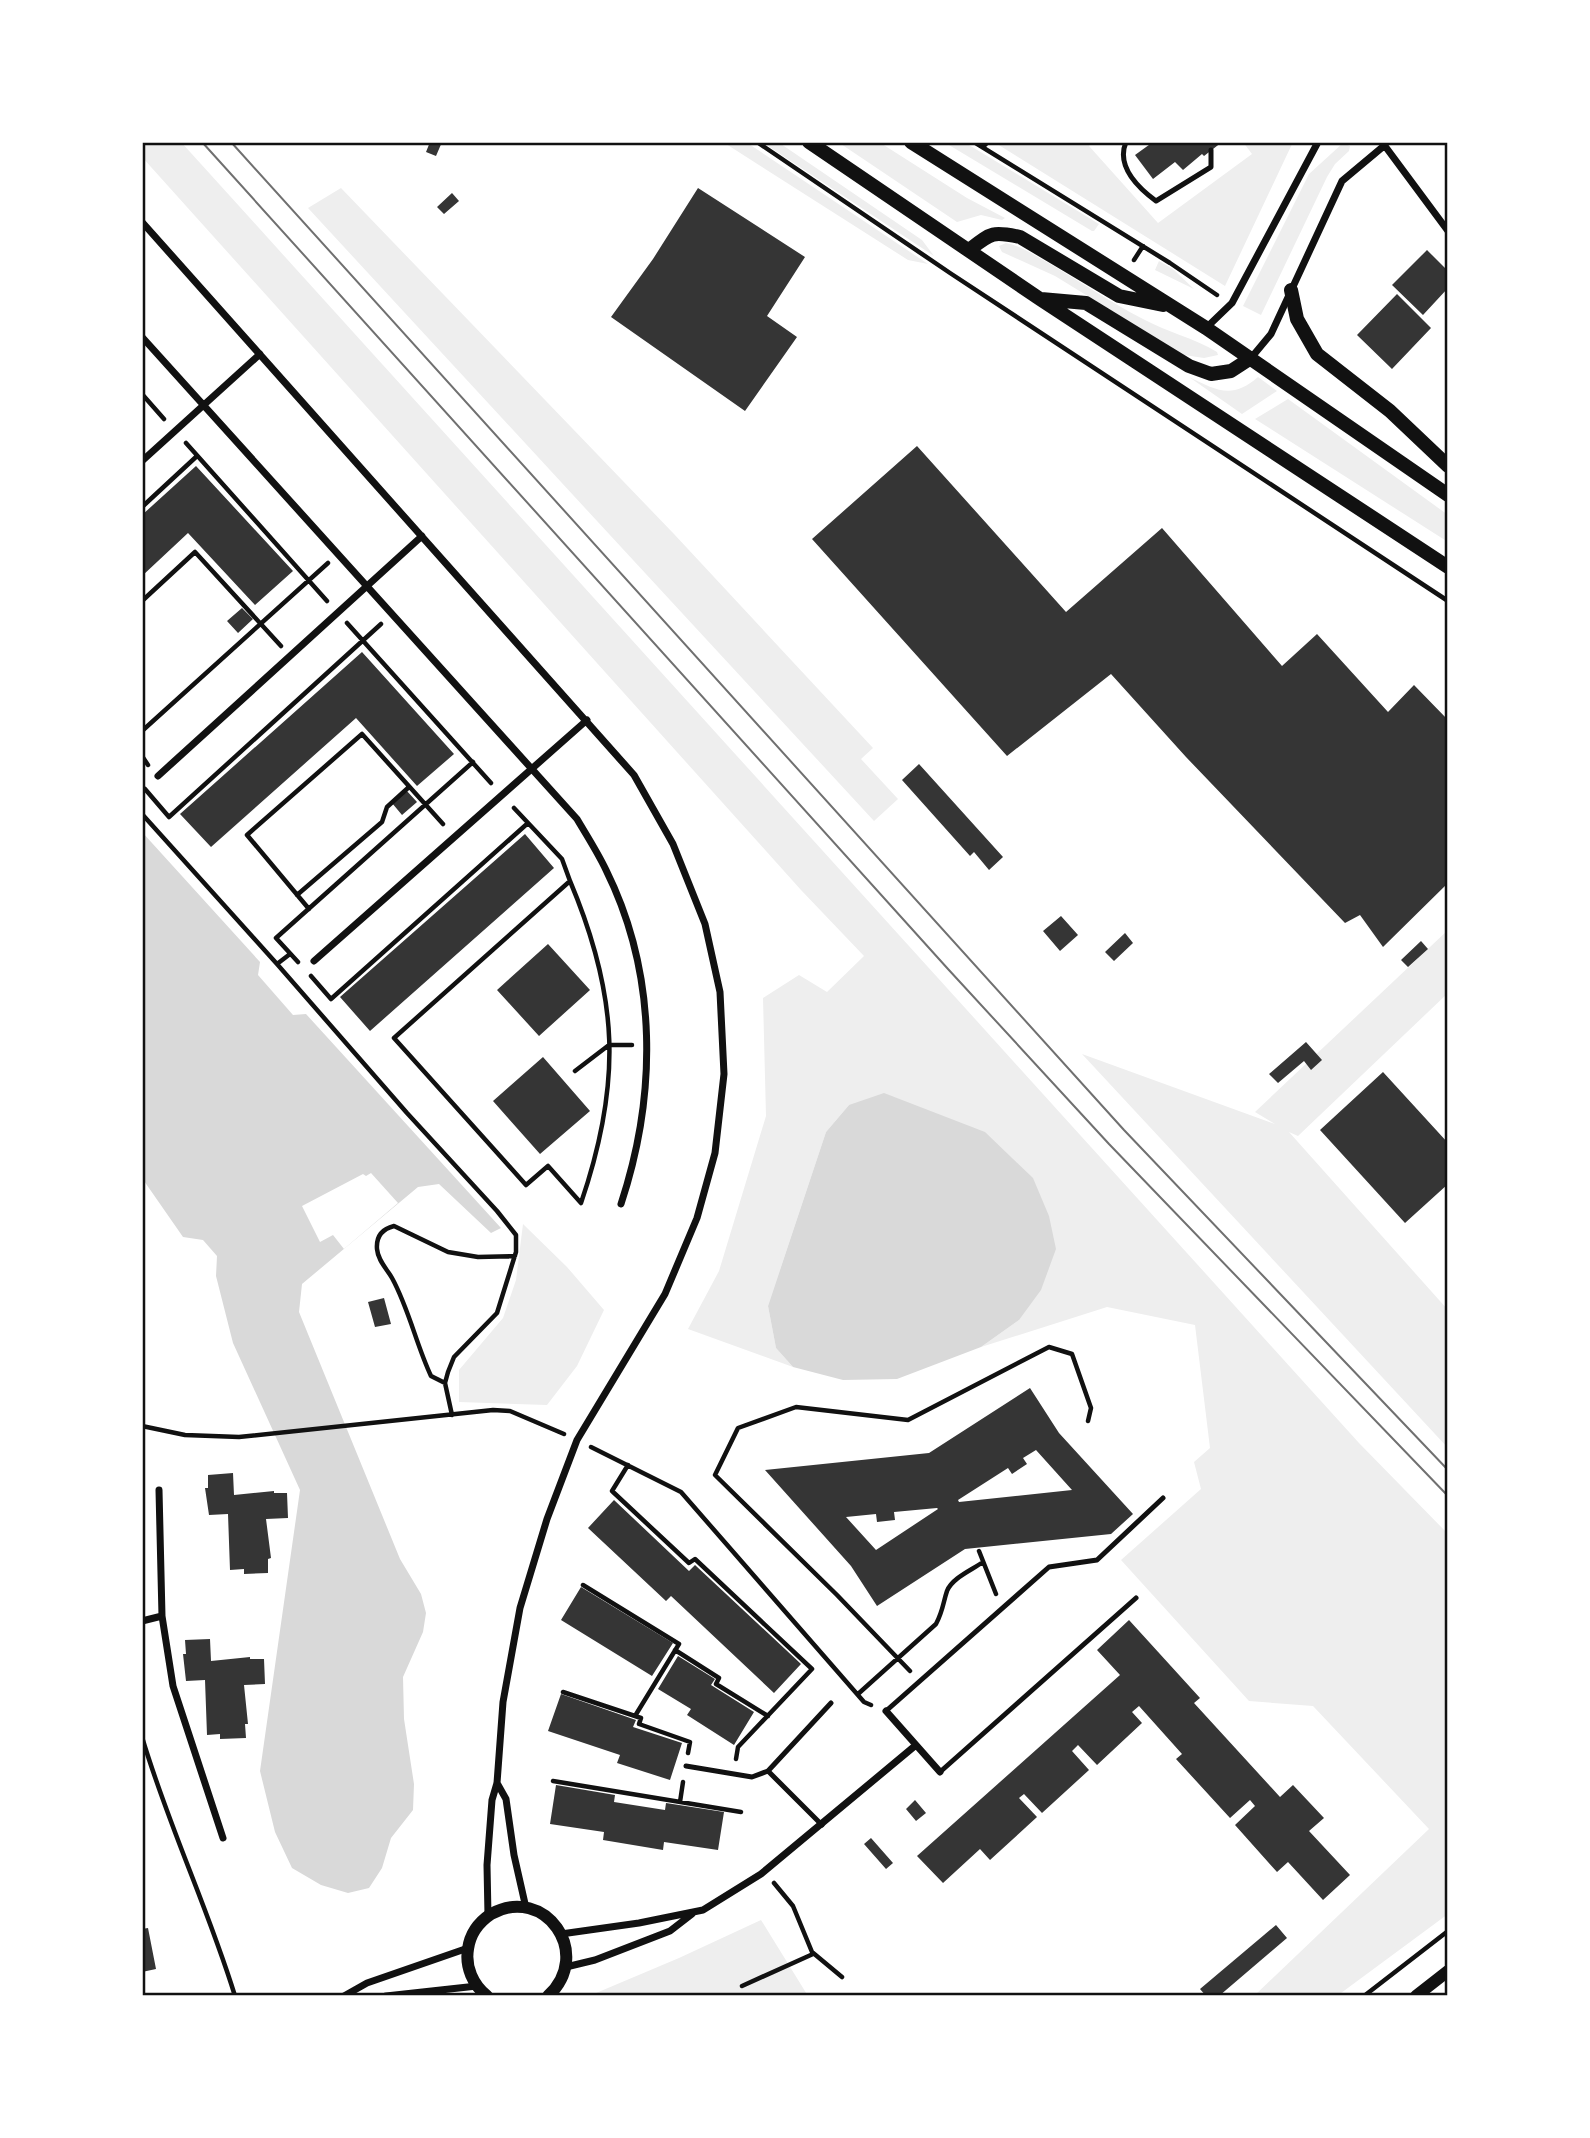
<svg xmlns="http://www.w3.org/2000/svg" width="1590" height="2138" viewBox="0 0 1590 2138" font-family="Helvetica,sans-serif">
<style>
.green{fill:#eee}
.water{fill:#d9d9d9}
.pier{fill:#fff}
.building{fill:#353535;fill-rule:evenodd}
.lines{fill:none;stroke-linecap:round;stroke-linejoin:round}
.path{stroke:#111;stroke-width:4.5}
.service{stroke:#111;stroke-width:5}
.minor{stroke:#111;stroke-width:7}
.tertiary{stroke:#111;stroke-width:12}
.secondary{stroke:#111;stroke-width:14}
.tram{stroke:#707070;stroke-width:2}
.neatline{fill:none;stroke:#111;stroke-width:2.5}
</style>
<rect width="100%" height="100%" fill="#fff"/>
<path class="green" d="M 142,142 L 181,142 L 1359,1443 L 1448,1534 L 1448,1914 L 1337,1996 L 1254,1996 L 1429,1829 L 1313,1706 L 1249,1701 L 1121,1560 L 1201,1489 L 1194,1462 L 1210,1448 L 1195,1325 L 1107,1307 L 981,1347 L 1019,1320 L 849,1105 L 826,1132 L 768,1306 L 776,1348 L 793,1367 L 688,1329 L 719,1271 L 766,1116 L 763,998 L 799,975 L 827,992 L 864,956 L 801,890 L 142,157 Z
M 723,142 L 746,142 L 928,264 L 908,260 Z
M 762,142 L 778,142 L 922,240 L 934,256 Z
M 838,142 L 879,142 L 967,198 L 1005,218 L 1002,220 L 981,215 L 957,222 Z
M 944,142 L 964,142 L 1099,224 L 1094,231 L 1092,231 Z
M 994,142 L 1092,142 L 1089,146 L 1158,223 L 1252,154 L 1243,142 L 1293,142 L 1225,286 Z
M 1343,143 L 1350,146 L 1349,151 L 1335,164 L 1327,177 L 1261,315 L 1243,306 L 1309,174 Z
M 341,188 L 674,534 L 873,748 L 861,759 L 898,799 L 874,821 L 308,208 Z
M 1006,243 C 1021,246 1032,254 1045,261 C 1078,280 1110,302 1143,319 C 1167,332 1194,338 1217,352 L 1218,355 L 1204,358 L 1184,355 L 1055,276 L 1002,252 L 999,246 Z
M 1159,261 L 1173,269 L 1194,289 L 1155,270 Z
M 1189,377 C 1216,390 1232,400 1258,377 L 1277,391 L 1242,414 Z
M 1288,399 L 1448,515 L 1448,542 L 1255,419 Z
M 1448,930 L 1448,993 L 1298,1136 L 1289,1132 L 1448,1310 L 1448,1448 L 1082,1054 L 1275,1124 L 1255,1112 Z
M 523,1224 L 567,1267 L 604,1310 L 577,1366 L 547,1405 L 459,1402 L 459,1370 L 503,1318 L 516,1280 Z
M 761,1920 L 808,1996 L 589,1996 L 679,1958 Z"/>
<path class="water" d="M 142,832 L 260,962 L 258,975 L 293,1015 L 306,1014 L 501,1228 L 491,1233 L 439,1184 L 418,1187 L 302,1284 L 299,1312 L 400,1559 L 421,1594 L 426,1613 L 423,1632 L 403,1677 L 404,1719 L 414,1784 L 413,1810 L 391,1838 L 382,1868 L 369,1888 L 348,1893 L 321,1885 L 292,1868 L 275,1832 L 260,1771 L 300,1490 L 233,1343 L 216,1276 L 217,1256 L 203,1240 L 183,1237 L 142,1178 Z
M 884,1093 L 985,1132 L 1033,1178 L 1049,1216 L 1056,1249 L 1041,1290 L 1019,1320 L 981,1347 L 897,1379 L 843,1380 L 793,1367 L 776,1348 L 768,1306 L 826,1132 L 849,1105 Z"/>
<path class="pier" d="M 371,1173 L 398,1203 L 344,1249 L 333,1235 L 320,1242 L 302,1206 L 363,1174 L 366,1176 Z"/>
<path class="building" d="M 430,142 L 442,142 L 436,156 L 426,152 Z
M 1153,142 L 1222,142 L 1204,156 L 1202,154 L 1183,170 L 1175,162 L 1153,179 L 1135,155 Z
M 698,188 L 805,257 L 767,316 L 797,337 L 745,411 L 611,317 L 653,259 Z
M 452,193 L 459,201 L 444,214 L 437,207 Z
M 1427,250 L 1448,271 L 1448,288 L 1423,315 L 1392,285 Z
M 1397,294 L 1431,328 L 1392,369 L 1357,335 Z
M 917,446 L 1066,612 L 1162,528 L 1282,666 L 1317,634 L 1388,712 L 1414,685 L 1448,720 L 1448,883 L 1383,947 L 1360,915 L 1345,923 L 1186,757 L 1111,674 L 1007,756 L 812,539 Z
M 196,466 L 293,571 L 255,605 L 188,533 L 142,576 L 142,515 Z
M 242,608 L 253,619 L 238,633 L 227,621 Z
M 362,652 L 454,754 L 417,786 L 356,718 L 211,847 L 180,814 Z
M 919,764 L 1003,857 L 989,870 L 974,852 L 970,856 L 902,780 Z
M 406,790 L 417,802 L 402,815 L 392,803 Z
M 525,834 L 554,868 L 370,1031 L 340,997 Z
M 1061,916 L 1078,935 L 1060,951 L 1043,931 Z
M 1125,933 L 1133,943 L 1114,961 L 1105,952 Z
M 1421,941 L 1428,949 L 1408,967 L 1401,960 Z
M 548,944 L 590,990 L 539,1036 L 497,990 Z
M 1306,1042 L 1322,1060 L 1311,1070 L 1304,1061 L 1278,1083 L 1269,1074 Z
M 543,1057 L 590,1111 L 540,1154 L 493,1101 Z
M 1383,1072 L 1448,1143 L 1448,1184 L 1405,1223 L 1320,1130 Z
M 384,1298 L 391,1324 L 375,1327 L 368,1302 Z
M 1030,1388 L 1059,1433 L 1133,1514 L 1111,1534 L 965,1549 L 877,1606 L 851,1566 L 765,1470 L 929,1453 ZM 1036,1450 L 1072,1490 L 959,1502 L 958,1500 L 1008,1468 L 1012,1474 L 1027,1464 L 1023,1458 ZM 937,1508 L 938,1509 L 876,1550 L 846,1517 L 876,1514 L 877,1522 L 895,1520 L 894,1512 Z
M 233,1473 L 234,1495 L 274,1491 L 274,1493 L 287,1493 L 288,1518 L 266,1519 L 271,1558 L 268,1559 L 268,1573 L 244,1574 L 244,1569 L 230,1570 L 228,1514 L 209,1515 L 205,1488 L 208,1488 L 208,1475 Z
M 614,1500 L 689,1571 L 695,1565 L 801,1664 L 774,1693 L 671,1596 L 666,1601 L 588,1528 Z
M 581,1587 L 673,1643 L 652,1676 L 561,1620 Z
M 1129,1620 L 1200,1698 L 1194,1703 L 1280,1797 L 1293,1785 L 1324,1818 L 1309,1831 L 1350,1875 L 1323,1900 L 1288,1862 L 1277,1872 L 1235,1825 L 1255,1806 L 1250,1800 L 1230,1818 L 1176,1759 L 1182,1754 L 1139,1706 L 1132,1712 L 1142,1723 L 1097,1765 L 1078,1745 L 1072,1751 L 1089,1770 L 1042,1813 L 1024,1794 L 1019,1798 L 1037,1817 L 990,1860 L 980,1849 L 943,1883 L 917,1856 L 1120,1675 L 1097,1650 Z
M 210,1639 L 211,1661 L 250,1657 L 250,1659 L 264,1659 L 265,1684 L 244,1685 L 248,1724 L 245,1724 L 246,1738 L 220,1739 L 220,1734 L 207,1735 L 205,1680 L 186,1681 L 183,1654 L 186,1654 L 185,1640 Z
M 678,1656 L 715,1679 L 711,1685 L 754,1712 L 734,1745 L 687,1715 L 691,1709 L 658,1689 Z
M 561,1694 L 636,1720 L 633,1727 L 682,1743 L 670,1780 L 617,1763 L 620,1755 L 548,1731 Z
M 556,1785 L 615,1795 L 614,1802 L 665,1810 L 666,1803 L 724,1812 L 718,1850 L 664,1842 L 663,1850 L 603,1840 L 604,1832 L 550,1824 Z
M 915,1800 L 926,1813 L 916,1821 L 906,1809 Z
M 871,1838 L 893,1863 L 886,1869 L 864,1844 Z
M 1276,1925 L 1287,1938 L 1219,1996 L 1206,1996 L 1200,1989 Z
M 148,1928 L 156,1969 L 142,1972 L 142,1929 Z"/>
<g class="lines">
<path class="path" d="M 757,142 L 950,273 L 1448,601
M 974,142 L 1170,263 L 1217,295
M 983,147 L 988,142
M 1134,260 L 1143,246
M 142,394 L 164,419
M 186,443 L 327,601
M 142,507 L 197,456
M 142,601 L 195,552 L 281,646
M 347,623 L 491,783
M 142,731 L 328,563
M 142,756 L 148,765
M 145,789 L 169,817 L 381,624
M 514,808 L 562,859 L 570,881 L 394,1038 L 526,1185 L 548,1166 L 581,1203 C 622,1083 619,997 570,881
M 142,814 L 277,964 L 407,1113 L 497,1211 L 516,1235 L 516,1252 L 497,1313 L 454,1357 L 448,1372 L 445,1383 L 452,1415
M 297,895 L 382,822 L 387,807 L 409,787
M 309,909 L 247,835 L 362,734 L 443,824
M 298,962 L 276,938 L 473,762
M 277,964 L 290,954
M 311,976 L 331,999 L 528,823
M 575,1071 L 609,1045 L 632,1045
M 445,1383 L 431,1376 C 416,1344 409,1309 392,1278 C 387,1269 378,1261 377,1249 C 376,1236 382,1229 394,1226 L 448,1252 L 478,1257 L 515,1256
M 142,1426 L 185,1435 L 239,1437 L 493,1410 L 510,1411 L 564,1434
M 591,1447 L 681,1492 L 864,1702 L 871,1705
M 628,1465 L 612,1491 L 689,1563 L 695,1559 L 812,1669 L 738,1747 L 736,1759
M 979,1551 L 996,1594
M 583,1585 L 679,1644 L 635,1716
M 675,1650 L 719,1678 L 716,1684 L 768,1716
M 910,1671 L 837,1595 L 715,1475 L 738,1428 L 796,1407 L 908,1420 L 1049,1347 L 1072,1354 L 1091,1408 L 1088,1421
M 563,1692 L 641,1718 L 639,1724 L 690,1742 L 688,1753
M 858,1694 L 936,1624 C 943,1611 943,1603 947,1591 C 952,1578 972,1570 983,1562
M 142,1737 C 168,1825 208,1908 235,1996
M 553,1781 L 741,1812
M 680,1802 L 683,1782
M 774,1883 L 793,1906 L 812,1952 L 842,1977
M 742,1986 L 813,1954
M 1364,1996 L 1448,1931"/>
<path class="service" d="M 1126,142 C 1116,166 1137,187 1156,201 L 1211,167 L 1211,150
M 886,1711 L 1049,1567 L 1097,1560 L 1163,1498
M 686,1766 L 752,1777 L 768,1771
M 940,1772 L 1136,1598
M 822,1825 L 768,1771 L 831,1703"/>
<path class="minor" d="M 1382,142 L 1448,231
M 142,222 L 634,775 L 673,844 L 705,924 L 720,992 L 724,1074 L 715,1153 L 697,1218 L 665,1294 L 577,1440 L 547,1519 L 520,1608 L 503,1702 L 497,1783 L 492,1800 L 487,1865 L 488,1916
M 1206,328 L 1232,303 L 1318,142
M 142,337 L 577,819 C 587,836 598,853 606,870 C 658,975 657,1095 621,1204
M 1251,358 L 1271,334 L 1342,181 L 1385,145
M 142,461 L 260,354
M 158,776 L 422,536
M 314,961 L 587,720
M 159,1490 L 162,1616 L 173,1686 L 223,1838
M 142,1621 L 162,1616
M 886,1711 L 940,1772
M 497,1783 L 506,1799 L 514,1855 L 526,1908
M 561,1934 L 639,1923 L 703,1910 L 761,1874 L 916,1745
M 566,1967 L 595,1960 L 670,1931 L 692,1914
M 344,1996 L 367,1983 L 468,1948
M 386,1996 L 477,1986"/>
<path class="tertiary" d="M 487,1996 C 473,1985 465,1967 468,1949 C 470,1934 479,1922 491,1914 C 545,1884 594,1954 548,1996
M 1416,1996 L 1448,1971"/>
<path class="secondary" d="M 809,142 L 1040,299 L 1448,567
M 911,142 L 1206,328 L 1448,495
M 969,250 C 991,233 992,231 1020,237 L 1119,296 L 1163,305
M 1291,290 L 1297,319 L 1317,354 L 1390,411 L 1448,466
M 1041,299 L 1086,303 L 1189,366 L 1211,374 L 1231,371 L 1251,358"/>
<path class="tram" d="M 202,142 L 948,969 L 1109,1144 L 1448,1496
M 231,142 L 1124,1130 L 1448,1470"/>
</g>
<rect width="1590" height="2138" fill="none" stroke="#ffffff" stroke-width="287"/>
<rect x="144" y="144" width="1302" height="1850" class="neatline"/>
</svg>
